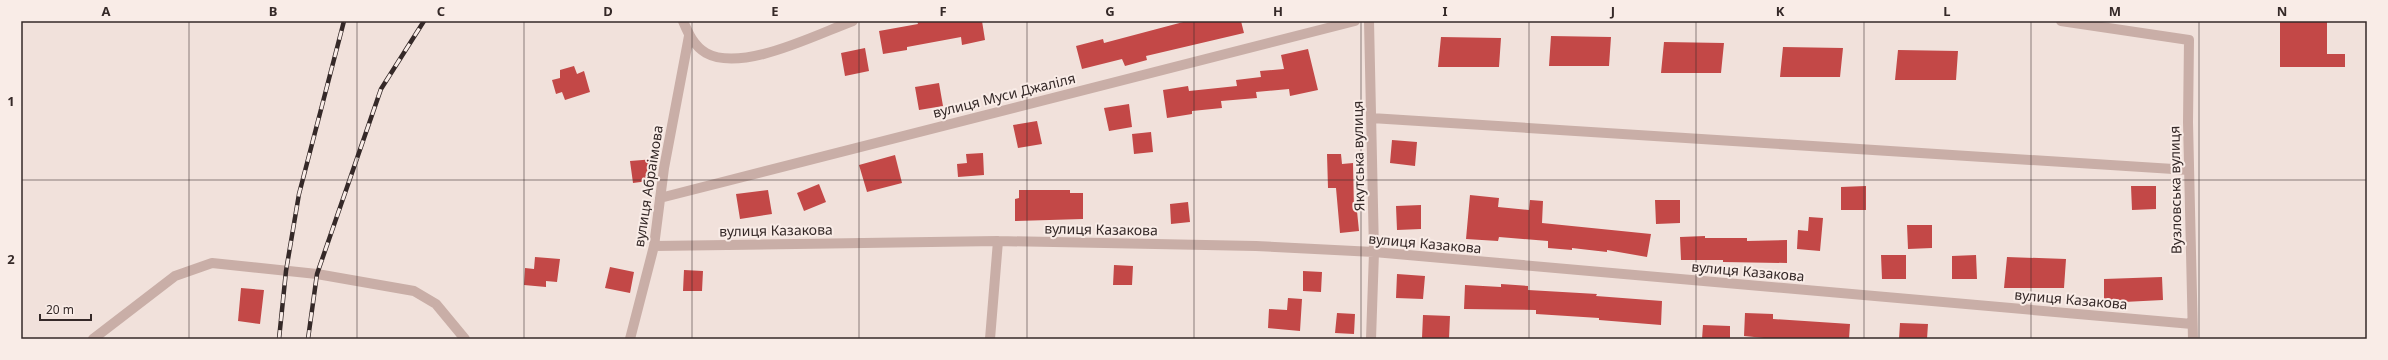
<svg xmlns="http://www.w3.org/2000/svg" width="2388" height="360" viewBox="0 0 2388 360" font-family="'Noto Sans',sans-serif">
<style>
.building{fill:#c34847}
.lines{fill:none;stroke-linecap:round;stroke-linejoin:round}
.street{stroke:#c9aea7;stroke-width:10}
.rail-casing{stroke:#352928;stroke-width:4.5}
.rail{stroke:#f9ece7;stroke-width:3;stroke-dasharray:9;stroke-linecap:butt}
.grid{fill:none;stroke:#352928;stroke-width:1;stroke-opacity:0.55}
.labels{text-anchor:middle;dominant-baseline:central;stroke-width:4;stroke-linejoin:round;paint-order:stroke}
.street-label{font-size:14px;fill:#352928;stroke:#f9ece7}
.neatline{fill:none;stroke:#352928;stroke-width:1.5}
.grid-label{font-size:13px;text-anchor:middle;font-weight:bold;fill:#352928}
</style>
<rect width="100%" height="100%" fill="#f1e1db"/>
<path class="building" d="M 917,21 L 982,21 L 985,40 L 962,45 L 961,37 L 907,47 L 907,50 L 883,54 L 879,31 L 918,24 Z
M 1187,21 L 1241,21 L 1244,33 L 1146,56 L 1147,60 L 1125,66 L 1122,59 L 1082,69 L 1076,46 L 1103,39 L 1104,43 Z
M 2280,21 L 2327,21 L 2327,54 L 2345,54 L 2345,67 L 2280,67 Z
M 1551,36 L 1611,37 L 1609,66 L 1549,66 Z
M 1441,37 L 1501,38 L 1499,67 L 1438,67 Z
M 1664,42 L 1724,43 L 1721,73 L 1661,73 Z
M 1783,47 L 1843,48 L 1840,77 L 1780,77 Z
M 865,48 L 869,71 L 845,76 L 841,53 Z
M 1308,49 L 1318,90 L 1290,96 L 1289,89 L 1256,92 L 1257,98 L 1221,101 L 1222,108 L 1192,111 L 1192,114 L 1167,118 L 1163,90 L 1188,86 L 1189,91 L 1237,86 L 1236,80 L 1261,77 L 1260,71 L 1284,69 L 1281,55 Z
M 1898,50 L 1958,51 L 1956,80 L 1895,80 Z
M 574,66 L 577,74 L 584,71 L 590,92 L 565,100 L 562,92 L 556,94 L 552,80 L 560,78 L 560,70 Z
M 939,83 L 943,106 L 919,110 L 915,87 Z
M 1129,104 L 1132,127 L 1109,131 L 1104,108 Z
M 1037,121 L 1042,144 L 1018,148 L 1013,125 Z
M 1151,132 L 1153,152 L 1134,154 L 1132,134 Z
M 1392,140 L 1417,142 L 1415,166 L 1390,163 Z
M 983,153 L 984,175 L 958,177 L 957,164 L 967,163 L 966,154 Z
M 1327,154 L 1341,154 L 1342,164 L 1353,163 L 1354,211 L 1357,211 L 1359,231 L 1340,233 L 1336,188 L 1328,188 Z
M 895,155 L 902,183 L 867,192 L 859,165 Z
M 655,159 L 656,180 L 633,183 L 630,161 Z
M 819,184 L 826,202 L 804,211 L 797,193 Z
M 1866,186 L 1866,210 L 1841,210 L 1841,187 Z
M 2131,186 L 2156,186 L 2156,209 L 2132,210 Z
M 768,190 L 772,214 L 740,219 L 736,194 Z
M 1019,190 L 1070,190 L 1070,193 L 1083,193 L 1083,219 L 1015,221 L 1015,199 L 1019,198 Z
M 1470,195 L 1499,198 L 1498,207 L 1529,210 L 1530,200 L 1543,201 L 1542,223 L 1651,234 L 1647,257 L 1607,250 L 1607,252 L 1572,248 L 1572,250 L 1548,248 L 1548,241 L 1499,237 L 1498,241 L 1466,239 Z
M 1655,200 L 1680,200 L 1680,223 L 1656,224 Z
M 1188,202 L 1190,222 L 1171,224 L 1170,204 Z
M 1421,205 L 1421,229 L 1397,230 L 1396,206 Z
M 1809,217 L 1823,218 L 1820,251 L 1797,249 L 1798,230 L 1808,231 Z
M 1907,225 L 1932,225 L 1932,248 L 1908,249 Z
M 1705,236 L 1705,238 L 1747,238 L 1747,241 L 1787,240 L 1787,263 L 1723,262 L 1723,260 L 1681,260 L 1680,237 Z
M 1881,255 L 1906,255 L 1906,279 L 1882,279 Z
M 1976,255 L 1977,279 L 1952,279 L 1952,256 Z
M 535,257 L 560,259 L 557,282 L 546,281 L 546,287 L 524,285 L 525,268 L 534,269 Z
M 2007,257 L 2066,259 L 2064,288 L 2004,288 Z
M 1114,265 L 1133,266 L 1132,285 L 1113,285 Z
M 610,267 L 634,272 L 630,293 L 605,288 Z
M 684,270 L 703,271 L 702,291 L 683,291 Z
M 1303,271 L 1322,272 L 1321,292 L 1303,291 Z
M 1397,274 L 1425,276 L 1423,299 L 1396,298 Z
M 2162,277 L 2163,300 L 2104,303 L 2104,279 Z
M 1501,284 L 1528,286 L 1528,290 L 1597,294 L 1596,296 L 1662,301 L 1661,325 L 1599,320 L 1599,318 L 1536,314 L 1536,310 L 1464,309 L 1465,285 L 1501,287 Z
M 241,288 L 264,290 L 260,324 L 238,321 Z
M 1288,298 L 1302,299 L 1300,331 L 1268,328 L 1269,309 L 1287,310 Z
M 1337,313 L 1355,314 L 1354,334 L 1335,333 Z
M 1745,313 L 1773,314 L 1773,319 L 1850,324 L 1849,339 L 1774,339 L 1744,336 Z
M 1423,315 L 1450,316 L 1449,339 L 1422,338 Z
M 1900,323 L 1928,324 L 1927,339 L 1899,339 Z
M 1703,325 L 1730,326 L 1730,339 L 1702,339 Z"/>
<g class="lines">
<path class="street" d="M 683,21 C 688,33 694,46 706,53 C 742,73 817,34 853,21
M 1369,21 L 1374,252 L 1371,339
M 2061,21 L 2189,40 L 2188,122 L 2193,339
M 1371,118 L 2189,170
M 660,198 L 1355,21
M 654,246 L 998,241 L 1256,246 L 1374,252 L 2192,324
M 93,339 L 175,276 L 212,263 L 317,274 L 414,291 L 436,304 L 465,339
M 630,339 L 654,246 L 664,168 L 689,36
M 990,339 L 998,241"/>
<defs>
<path id="rail" d="M 279,339 L 286,271 L 299,194 L 344,21
M 308,339 L 317,274 L 381,89 L 424,21"/>
</defs>
<use href="#rail" class="rail-casing"/>
<use href="#rail" class="rail"/>
</g>
<path class="grid" d="M 189,21 L 189,339M 357,21 L 357,339M 524,21 L 524,339M 692,21 L 692,339M 859,21 L 859,339M 1027,21 L 1027,339M 1194,21 L 1194,339M 1361,21 L 1361,339M 1529,21 L 1529,339M 1696,21 L 1696,339M 1864,21 L 1864,339M 2031,21 L 2031,339M 2199,21 L 2199,339M 21,180 L 2367,180"/>
<g class="labels">
<g class="street-label">
<text transform="translate(1004 95) rotate(-14)">вулиця Муси Джаліля</text>
<text transform="translate(1358 156) rotate(-91)">Якутська вулиця</text>
<text transform="translate(648 186) rotate(-81)">вулиця Абраімова</text>
<text transform="translate(2175 190) rotate(-91)">Вузловська вулиця</text>
<text transform="translate(1101 229) rotate(1)">вулиця Казакова</text>
<text transform="translate(776 230) rotate(-1)">вулиця Казакова</text>
<text transform="translate(1425 243) rotate(5)">вулиця Казакова</text>
<text transform="translate(1748 271) rotate(5)">вулиця Казакова</text>
<text transform="translate(2071 299) rotate(5)">вулиця Казакова</text>
</g>
</g>
<rect width="2388" height="360" fill="none" stroke="#f9ece7" stroke-width="44"/>
<path d="M40 314v6h51v-6" fill="none" stroke="#352928" stroke-width="2"/>
<text x="46" y="314" font-size="12" fill="#352928" stroke="#f9ece7" stroke-width="3" paint-order="stroke">20 m</text>
<rect x="22" y="22" width="2344" height="316" class="neatline"/>
<g class="grid-label">
<text x="106" y="16">A</text>
<text x="273" y="16">B</text>
<text x="441" y="16">C</text>
<text x="608" y="16">D</text>
<text x="775" y="16">E</text>
<text x="943" y="16">F</text>
<text x="1110" y="16">G</text>
<text x="1278" y="16">H</text>
<text x="1445" y="16">I</text>
<text x="1613" y="16">J</text>
<text x="1780" y="16">K</text>
<text x="1947" y="16">L</text>
<text x="2115" y="16">M</text>
<text x="2282" y="16">N</text>
<text x="11" y="106">1</text>
<text x="11" y="264">2</text>
</g>
</svg>
